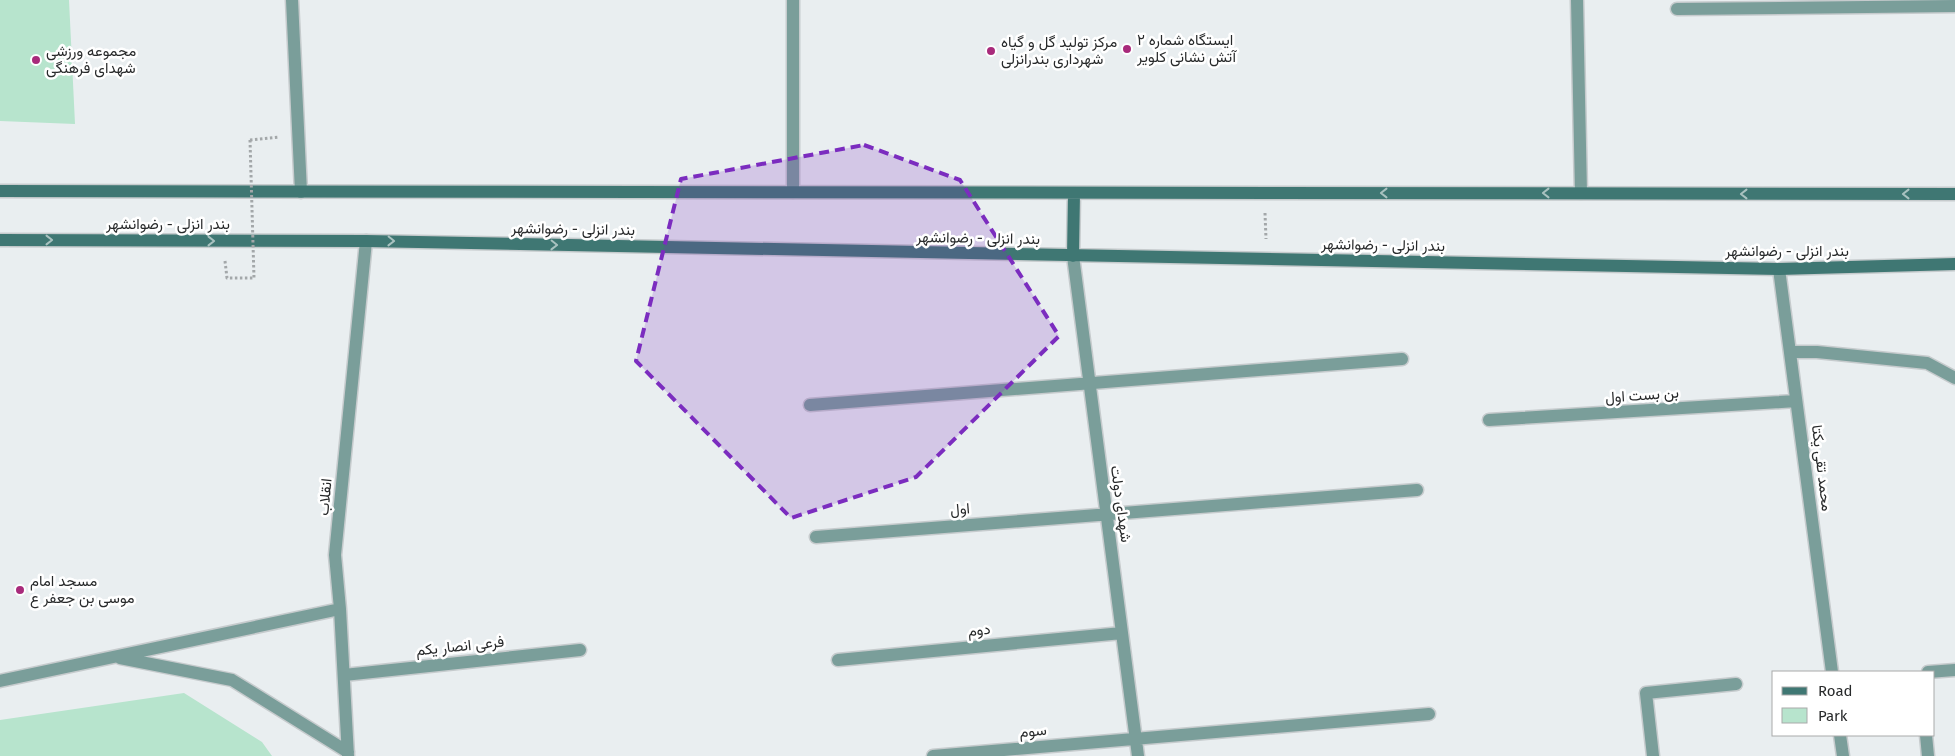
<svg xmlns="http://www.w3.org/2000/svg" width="1955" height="756" viewBox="0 0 1955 756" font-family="'Fira Sans',Vazirmatn,sans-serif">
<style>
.green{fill:#b7e4cd}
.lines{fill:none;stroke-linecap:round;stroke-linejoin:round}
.minor-casing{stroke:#c6cbcd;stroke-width:15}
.secondary-casing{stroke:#c6cbcd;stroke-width:15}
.path{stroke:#a3a7a9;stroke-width:3;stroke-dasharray:2.5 2.5;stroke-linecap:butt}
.minor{stroke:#7a9e9a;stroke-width:12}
.secondary{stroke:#3f7773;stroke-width:12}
.path-bridge{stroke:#a3a7a9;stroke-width:3;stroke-dasharray:2.5 2.5;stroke-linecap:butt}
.oneway{stroke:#a9c2c0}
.marked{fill:#7b2cbf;fill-opacity:0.2;stroke:#7b2cbf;stroke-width:4;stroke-dasharray:10 6;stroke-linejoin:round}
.poi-dot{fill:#a82a7b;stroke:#fff;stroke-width:2}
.labels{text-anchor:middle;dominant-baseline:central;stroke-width:5;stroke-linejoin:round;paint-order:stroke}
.poi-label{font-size:15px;fill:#282a2b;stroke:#fff;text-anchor:start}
.street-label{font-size:15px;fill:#282a2b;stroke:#fff}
</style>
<rect width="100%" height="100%" fill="#e9eef0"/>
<path class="green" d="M 0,0 L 69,0 L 75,124 L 0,121 Z
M 184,693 L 262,742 L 272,756 L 0,756 L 0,720 Z"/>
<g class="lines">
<defs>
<path id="minor" d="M 292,0 L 301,192
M 1577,0 L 1581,193
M 1677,9 L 1955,6
M 793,192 L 793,0
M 1073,256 L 1138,756
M 1779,269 L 1832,672
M 1790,352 L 1817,352 L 1927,363 L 1955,378
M 810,405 L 1402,359
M 1489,420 L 1796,401
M 816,537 L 1417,490
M 120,658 L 232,680 L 348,752
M 838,660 L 1122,633
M 1928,672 L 1955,670
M 344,675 L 580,650
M 0,681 L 340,609
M 1840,735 L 1843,756
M 1926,735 L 1928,756
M 348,756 L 340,609 L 335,555 L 366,241
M 933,756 L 1429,714
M 1653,756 L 1646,693 L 1736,684"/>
<path id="secondary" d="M 0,191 L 1955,194
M 0,240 L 366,241 L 1779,269 L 1955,264
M 1073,256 L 1074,193"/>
</defs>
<use href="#minor" class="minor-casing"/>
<use href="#secondary" class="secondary-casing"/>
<path class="path" d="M 250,140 L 279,137
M 1265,213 L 1266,239
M 225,261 L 227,278 L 254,278"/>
<use href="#minor" class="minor"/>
<use href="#secondary" class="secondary"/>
<path class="path-bridge" d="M 250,140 L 254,278"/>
</g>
<defs><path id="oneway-chevron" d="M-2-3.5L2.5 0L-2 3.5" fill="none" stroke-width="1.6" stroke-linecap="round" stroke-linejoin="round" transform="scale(1.25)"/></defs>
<g class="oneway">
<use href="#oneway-chevron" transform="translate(1384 193) rotate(-180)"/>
<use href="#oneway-chevron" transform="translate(1546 193) rotate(-180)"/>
<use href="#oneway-chevron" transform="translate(1744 194) rotate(-180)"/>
<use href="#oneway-chevron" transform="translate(1906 194) rotate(-180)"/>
<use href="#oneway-chevron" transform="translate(49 240)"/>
<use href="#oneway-chevron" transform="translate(211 241)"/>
<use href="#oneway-chevron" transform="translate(391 241) rotate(1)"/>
<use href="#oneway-chevron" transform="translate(554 245) rotate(1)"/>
</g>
<path class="marked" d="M 864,145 L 960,180 L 1059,336 L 916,477 L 791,518 L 636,361 L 681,179 Z"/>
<g class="poi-dot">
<circle cx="1127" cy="49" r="5"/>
<circle cx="991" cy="51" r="5"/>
<circle cx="36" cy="60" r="5"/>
<circle cx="20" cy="590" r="5"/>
</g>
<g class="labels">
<g class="poi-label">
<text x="1137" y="40">ایستگاه شماره ۲<tspan x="1137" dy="17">آتش نشانی کلویر</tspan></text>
<text x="1001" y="42">مرکز تولید گل و گیاه<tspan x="1001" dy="17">شهرداری بندرانزلی</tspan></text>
<text x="46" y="51">مجموعه ورزشی<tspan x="46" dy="17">شهدای فرهنگی</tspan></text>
<text x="30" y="581">مسجد امام<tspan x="30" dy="17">موسی بن جعفر ع</tspan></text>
</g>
<g class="street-label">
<text x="168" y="224">بندر انزلی - رضوانشهر</text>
<text transform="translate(573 229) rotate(1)">بندر انزلی - رضوانشهر</text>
<text transform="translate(978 238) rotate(1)">بندر انزلی - رضوانشهر</text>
<text transform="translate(1383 245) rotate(1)">بندر انزلی - رضوانشهر</text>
<text x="1787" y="251">بندر انزلی - رضوانشهر</text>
<text transform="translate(1642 395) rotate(-4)">بن بست اول</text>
<text transform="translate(1822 468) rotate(83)">محمد تقی یکتا</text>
<text transform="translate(325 497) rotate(-85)">انقلاب</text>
<text transform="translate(1121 504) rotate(82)">شهدای دولت</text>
<text transform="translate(960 509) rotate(-5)">اول</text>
<text transform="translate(979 630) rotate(-6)">دوم</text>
<text transform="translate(460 646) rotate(-6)">فرعی انصار یکم</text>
<text transform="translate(1033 731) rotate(-5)">سوم</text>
</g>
</g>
<rect x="1772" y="671" width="162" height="65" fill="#ffffff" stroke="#a9aaaa"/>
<rect x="1782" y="687" width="25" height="8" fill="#3f7773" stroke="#a9aaaa"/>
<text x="1818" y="696" font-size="15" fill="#282a2b">Road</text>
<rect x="1782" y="708" width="25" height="15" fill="#b7e4cd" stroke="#a9aaaa"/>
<text x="1818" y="721" font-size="15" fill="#282a2b">Park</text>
</svg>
